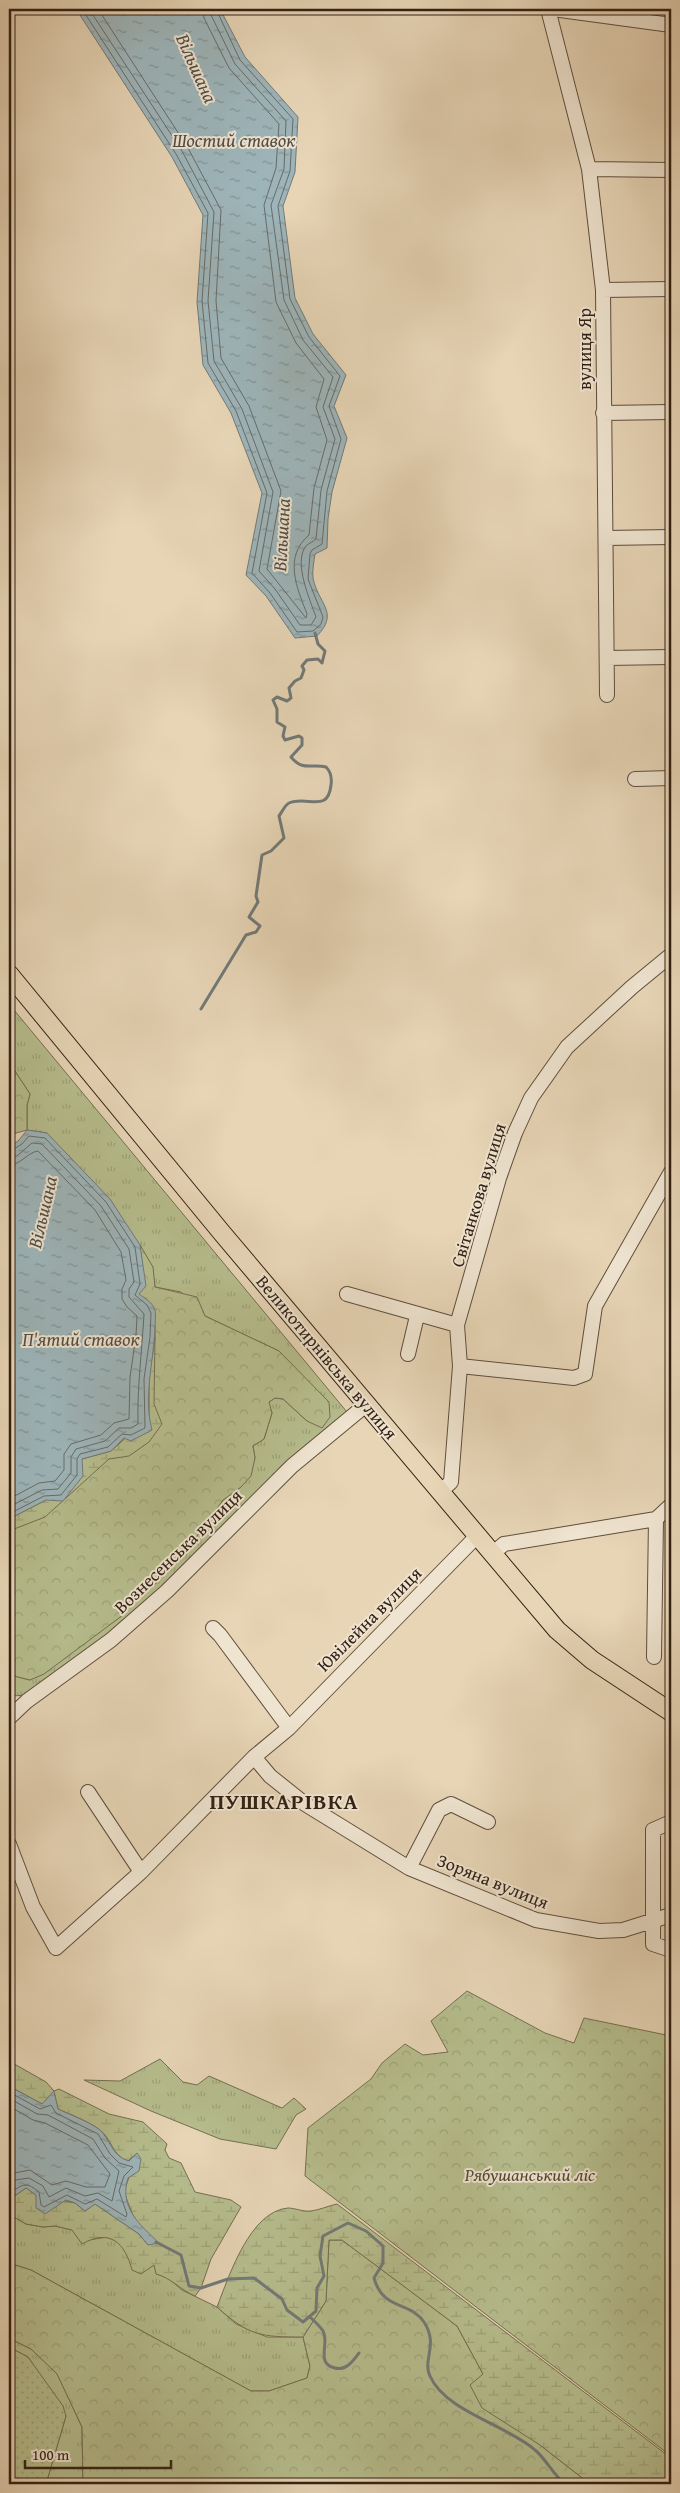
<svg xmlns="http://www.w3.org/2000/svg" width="680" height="2493" viewBox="0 0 680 2493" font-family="'Gentium Book Plus',serif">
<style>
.grass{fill:url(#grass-tufts);stroke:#746f51}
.forest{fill:url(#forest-crowns);stroke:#746f51}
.wetland{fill:url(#wetland-marsh);stroke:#746f51}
.garden{fill:url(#garden-dots);stroke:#746f51}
.water{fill:url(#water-ripples);stroke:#727a78}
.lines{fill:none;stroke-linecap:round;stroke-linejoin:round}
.shore{stroke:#686b68;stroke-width:1}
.stream{stroke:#727a78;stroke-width:3}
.minor-casing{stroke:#5f4e3d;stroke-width:16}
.major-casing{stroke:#322115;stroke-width:20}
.minor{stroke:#efe4d0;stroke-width:14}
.major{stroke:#e7d5b6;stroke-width:18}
.labels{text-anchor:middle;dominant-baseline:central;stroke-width:4;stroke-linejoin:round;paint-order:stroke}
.street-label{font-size:18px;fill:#322115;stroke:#efe4d0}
.park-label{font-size:18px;font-style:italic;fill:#534833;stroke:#efe4d0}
.water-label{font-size:19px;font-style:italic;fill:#524d47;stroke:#efe4d0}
.district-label{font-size:22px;font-weight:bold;letter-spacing:1px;fill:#322115;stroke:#efe4d0}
</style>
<defs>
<pattern id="grass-tufts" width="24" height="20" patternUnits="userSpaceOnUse" patternTransform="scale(1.25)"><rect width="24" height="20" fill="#b6bd8d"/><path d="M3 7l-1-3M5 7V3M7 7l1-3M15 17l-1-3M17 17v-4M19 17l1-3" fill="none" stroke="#9da279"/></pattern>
<pattern id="forest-crowns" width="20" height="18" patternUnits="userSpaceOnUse" patternTransform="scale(1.25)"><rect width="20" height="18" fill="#b6bd8d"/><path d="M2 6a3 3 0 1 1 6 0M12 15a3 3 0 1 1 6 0" fill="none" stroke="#9da279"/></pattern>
<pattern id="wetland-marsh" width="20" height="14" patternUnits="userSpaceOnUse" patternTransform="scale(1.25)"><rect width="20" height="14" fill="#b6bd8d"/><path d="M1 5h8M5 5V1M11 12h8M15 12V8" fill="none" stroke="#9da279"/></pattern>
<pattern id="garden-dots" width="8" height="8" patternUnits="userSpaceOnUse" patternTransform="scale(1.25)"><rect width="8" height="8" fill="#b6bd8d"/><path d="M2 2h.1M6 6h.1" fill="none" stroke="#9da279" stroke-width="1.8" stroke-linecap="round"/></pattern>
<pattern id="water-ripples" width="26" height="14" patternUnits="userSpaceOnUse" patternTransform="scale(1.25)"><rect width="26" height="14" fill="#9db5ba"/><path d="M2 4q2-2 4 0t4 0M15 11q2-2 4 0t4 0" fill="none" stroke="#819396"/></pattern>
</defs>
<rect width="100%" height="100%" fill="#e7d5b6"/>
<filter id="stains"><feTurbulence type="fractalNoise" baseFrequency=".004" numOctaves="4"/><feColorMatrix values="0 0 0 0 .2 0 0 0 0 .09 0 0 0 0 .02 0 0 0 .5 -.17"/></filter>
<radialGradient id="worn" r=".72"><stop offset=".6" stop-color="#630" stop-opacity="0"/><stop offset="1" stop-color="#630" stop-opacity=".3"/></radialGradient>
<path class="grass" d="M 9,1004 L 347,1412 L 157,1597 L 34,1695 L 9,1696 L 9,1679 L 14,1676 L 30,1680 L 123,1615 L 134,1591 C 152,1590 157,1586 163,1570 L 179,1561 L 223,1500 L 241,1487 L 255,1458 L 253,1446 L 264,1439 L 272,1413 L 268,1403 L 275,1398 L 283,1399 L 307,1421 L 279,1351 L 205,1316 L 181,1292 L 155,1287 L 152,1267 L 140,1245 L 47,1133 L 27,1130 L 27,1105 L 30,1094 L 9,1062 Z
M 160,2059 L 183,2082 L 197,2085 L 209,2076 L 282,2108 L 294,2098 L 306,2109 L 296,2115 L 276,2149 L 220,2139 L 151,2111 L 84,2080 L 120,2081 Z
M 9,2214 L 26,2224 L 43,2227 L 55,2226 L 73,2230 L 89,2240 L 107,2237 L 118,2242 L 128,2254 L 154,2265 L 157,2274 L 167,2277 L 182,2290 L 217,2307 L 236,2324 L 267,2337 L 303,2337 L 310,2366 L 307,2378 L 269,2391 L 251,2391 L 31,2270 L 9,2263 Z
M 9,2338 L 31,2349 L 57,2373 L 82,2427 L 83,2484 L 46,2484 L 66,2416 L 28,2357 L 9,2347 Z"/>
<path class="forest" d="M 9,1062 L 30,1094 L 27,1105 L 27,1130 L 9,1135 Z
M 140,1245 L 153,1267 L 155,1287 L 197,1297 L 205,1316 L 279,1351 L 329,1402 L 330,1417 L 322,1428 L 307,1421 L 283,1399 L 275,1398 L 269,1402 L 272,1413 L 264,1439 L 253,1446 L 255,1458 L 251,1476 L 241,1487 L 223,1500 L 179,1561 L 169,1569 L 163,1570 C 158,1585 150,1591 134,1591 L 123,1615 L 44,1674 L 30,1680 L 14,1676 L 9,1679 L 9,1519 L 46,1500 L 82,1459 L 111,1451 L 124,1438 L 149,1378 L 155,1337 L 155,1325 L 139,1294 L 142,1264 Z
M 467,1991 L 545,2033 L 574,2043 L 584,2018 L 671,2036 L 671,2456 L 305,2176 L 308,2128 L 371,2079 L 382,2063 L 405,2044 L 423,2055 L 448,2052 L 431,2021 Z
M 329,2240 L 342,2240 L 457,2326 L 483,2374 L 540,2445 L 590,2484 L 83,2484 L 82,2427 L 57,2374 L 31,2349 L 9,2338 L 9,2263 L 31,2270 L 251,2391 L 269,2391 L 307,2378 L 310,2366 L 303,2337 L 326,2301 Z"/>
<path class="wetland" d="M 155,1337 L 154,1404 L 162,1424 L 149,1442 L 129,1456 L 109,1459 L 45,1517 L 9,1531 L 9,1519 L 46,1500 L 82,1459 L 111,1451 L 149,1417 L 149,1378 Z
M 9,2061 L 46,2082 L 54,2091 L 59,2089 L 109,2114 L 143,2122 L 167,2144 L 165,2150 L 169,2158 L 181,2163 L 195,2192 L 231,2200 L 241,2207 L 211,2259 L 201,2288 L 195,2296 C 181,2290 171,2278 156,2274 L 154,2265 L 141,2274 L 132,2270 C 125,2243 110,2228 82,2244 L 72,2230 L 55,2226 L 43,2227 L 26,2224 L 9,2214 L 9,2192 L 16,2195 L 26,2188 L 36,2195 L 75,2203 L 85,2211 L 95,2204 L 139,2234 L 148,2245 L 135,2221 L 124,2192 L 137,2153 L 128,2161 C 112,2156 112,2139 100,2130 C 88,2121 71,2115 58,2109 L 54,2092 L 42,2104 L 9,2086 Z
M 337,2204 L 671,2458 L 671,2484 L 590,2484 L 540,2445 L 482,2408 L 470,2385 L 483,2374 L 457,2326 L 342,2240 L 329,2240 L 326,2301 L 303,2337 C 261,2337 249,2336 217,2307 C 229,2276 250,2211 288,2208 C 295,2208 303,2212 311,2211 C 319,2210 328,2206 337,2204 Z"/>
<path class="garden" d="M 9,2347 L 28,2357 L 63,2406 L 66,2416 L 46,2484 L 9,2484 Z"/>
<path class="water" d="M 76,9 L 220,9 L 245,57 L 298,117 L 295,172 L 283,206 L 295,298 L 313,334 L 346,375 L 334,406 L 347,438 L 332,492 L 328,519 L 327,548 L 315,554 C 314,561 312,571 313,578 C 318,604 340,612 317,636 L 295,638 L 266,596 L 246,575 L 262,493 L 231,413 L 203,365 L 197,302 L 203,215 L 172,157 Z
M 27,1130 L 47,1133 L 110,1199 L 140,1245 L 146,1286 L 139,1294 C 146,1299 152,1302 155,1310 C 156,1315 155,1321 155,1326 C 154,1361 143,1396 152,1430 L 131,1441 L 124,1438 L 111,1451 L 82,1459 L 83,1476 L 63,1501 L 46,1500 L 9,1519 L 9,1148 L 19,1140 Z
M 9,2086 L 42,2104 L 54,2091 L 58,2109 C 68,2114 96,2124 103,2133 C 111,2144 114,2157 129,2161 L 137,2153 L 141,2159 L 139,2171 L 128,2178 C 119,2207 139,2224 159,2243 L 148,2245 L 139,2234 L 95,2204 L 85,2211 L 75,2203 L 66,2200 L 45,2214 L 36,2208 L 36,2195 L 26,2188 L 16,2195 L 9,2192 Z"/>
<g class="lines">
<path class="shore" d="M 82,9 L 176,154 L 208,213 L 202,301 L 208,363 L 236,411 L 267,493 L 252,573 L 270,593 L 297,632 L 313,631 L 321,624 L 323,617 L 308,579 L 310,554 L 312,550 L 322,544 L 327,491 L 341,439 L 329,406 L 340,376 L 309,337 L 290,299 L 278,206 L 290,171 L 293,119 L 240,60 L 216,9
M 89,9 L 182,151 L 214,212 L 208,301 L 214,361 L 242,409 L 273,492 L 259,571 L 275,589 L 300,625 L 311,625 L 316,617 C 310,600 293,562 306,546 C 309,543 313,542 316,539 L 321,490 L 335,439 L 323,407 L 333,377 L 303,340 L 284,300 L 271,205 L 284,169 L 286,121 L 235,64 L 211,15 L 210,9
M 98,9 L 188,148 L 221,210 L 216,301 L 221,358 L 249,406 L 281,491 L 267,569 L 306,618 L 307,614 C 297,588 283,557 309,535 L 314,488 L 327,440 L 316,407 L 324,379 L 296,343 L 276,302 L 264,205 L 276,168 L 279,124 L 229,68 L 204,18 L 202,9
M 9,1152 L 22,1144 L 29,1136 L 45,1138 L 106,1202 L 135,1247 L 140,1284 L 135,1295 L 147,1305 L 151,1313 L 150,1337 L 144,1379 L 145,1428 L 131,1435 L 122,1434 L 108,1447 L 80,1454 L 77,1459 L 77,1475 L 61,1495 L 44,1496 L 9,1514
M 9,1158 L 17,1156 L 32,1143 L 42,1144 L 101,1206 L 129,1249 L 134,1282 L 129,1289 L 129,1297 L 144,1314 C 142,1351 137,1388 138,1424 L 131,1428 L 119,1428 L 105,1441 L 76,1449 L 71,1457 L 71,1473 L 58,1489 L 42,1490 L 9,1507
M 9,1165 C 21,1165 28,1152 38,1151 L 95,1210 L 121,1252 L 126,1280 L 122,1289 L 122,1299 L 127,1307 L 137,1316 L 136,1336 L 130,1377 L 129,1419 L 114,1423 L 101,1435 L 71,1444 L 64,1454 L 64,1470 L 55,1481 L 39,1483 L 9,1499
M 9,2092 L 40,2109 L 51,2105 L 56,2113 L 98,2134 L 110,2154 L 119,2163 L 133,2167 L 124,2176 L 119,2191 L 127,2214 L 126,2217 L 97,2199 L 85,2204 L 67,2195 L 44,2207 L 41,2205 L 39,2192 C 30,2185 26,2182 16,2189 L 9,2187
M 9,2098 L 37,2114 L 48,2115 L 93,2139 L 105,2158 L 119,2171 L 112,2201 L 98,2193 L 85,2196 L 66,2188 L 49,2197 L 43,2186 L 29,2178 L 9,2181
M 9,2106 L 33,2120 L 45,2123 L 88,2145 L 110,2174 L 105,2187 L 86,2187 L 66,2181 L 52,2185 L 30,2170 L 9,2174"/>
<path class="stream" d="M 201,1009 L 246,935 L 256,932 L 260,926 L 249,917 L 258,902 L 256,896 L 262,855 L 271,851 L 284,838 L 279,816 C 282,812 285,805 289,803 C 307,795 328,814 331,785 C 332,778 331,772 326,767 C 312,763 303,772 291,757 L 302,745 L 302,738 L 299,736 L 285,740 L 283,736 L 285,727 L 277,722 L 277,709 L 273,700 L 277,697 L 287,701 L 291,698 L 289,688 L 295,681 L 301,678 L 304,670 L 302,666 L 307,660 L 318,659 L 322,663 L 325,651 L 318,644 L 315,633
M 156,2242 L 181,2255 L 189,2286 L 201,2288 L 228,2279 L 254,2278 L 282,2299 L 287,2310 L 303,2322 L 316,2311 L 317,2288 L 324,2276 L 320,2256 L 323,2236 L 348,2223 L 366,2231 L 383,2246 L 383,2263 L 374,2278 C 383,2311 410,2301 424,2322 C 439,2345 422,2360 430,2376 C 445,2411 507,2425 535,2450 C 547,2460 553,2475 565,2484
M 310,2317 C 314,2321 320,2326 323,2331 C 330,2343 315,2364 335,2368 C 346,2371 353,2361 359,2353"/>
<defs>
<path id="minor" d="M 548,9 L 589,169 L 603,290 L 607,695
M 553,9 L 671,25
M 589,169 L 671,170
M 603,290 L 671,289
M 603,413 L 671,412
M 606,538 L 671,537
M 607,658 L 671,657
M 635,779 L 671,778
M 347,1294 L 457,1325
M 408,1354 L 417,1316
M 460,1366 L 574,1378 L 585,1374 L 595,1306 L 671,1172
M 441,1491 L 451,1482 L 460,1366 L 457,1325 L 499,1178 L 515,1133 L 531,1098 L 567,1047 L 632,987 L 671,955
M 492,1554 L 504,1544 L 656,1519 L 671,1505
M 213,1628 L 220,1635 L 289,1728
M 654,1657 L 656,1519
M 9,1718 L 27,1701 L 111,1640 L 167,1591 L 292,1466 L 367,1404
M 254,1757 L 270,1776 L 305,1804 L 409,1868 L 536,1920 L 599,1931 L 623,1930 L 671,1915
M 671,1822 L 653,1830 L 653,1944 L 671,1950
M 9,1844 L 33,1907 L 56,1948 L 141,1872 L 88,1792
M 409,1868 L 439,1810 L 451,1804 L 488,1822
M 141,1872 L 254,1757 L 289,1728 L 477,1536"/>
<path id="major" d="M 9,974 L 222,1233 L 557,1630 L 592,1660 L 671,1712"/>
</defs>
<use href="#minor" class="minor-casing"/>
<use href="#major" class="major-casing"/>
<use href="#minor" class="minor"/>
<use href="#major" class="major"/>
</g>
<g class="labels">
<g class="street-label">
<text transform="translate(584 349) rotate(-90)">вулиця Яр</text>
<text transform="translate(478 1195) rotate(-73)">Світанкова вулиця</text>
<text transform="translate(327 1357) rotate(50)">Великотирнівська вулиця</text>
<text transform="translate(178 1551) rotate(-44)">Вознесенська вулиця</text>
<text transform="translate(369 1619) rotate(-45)">Ювілейна вулиця</text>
<text transform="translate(493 1881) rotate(22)">Зоряна вулиця</text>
</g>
<g class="park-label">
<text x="530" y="2174">Рябушанський ліс</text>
</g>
<g class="water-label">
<text transform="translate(197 68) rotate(66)">Вільшана</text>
<text x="234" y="140">Шостий ставок</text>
<text transform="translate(281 535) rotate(-87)">Вільшана</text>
<text transform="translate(42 1212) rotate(-77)">Вільшана</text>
<text x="81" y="1339">П'ятий ставок</text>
</g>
<g class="district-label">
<text x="284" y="1801">ПУШКАРІВКА</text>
</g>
</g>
<rect width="680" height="2493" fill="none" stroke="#e7d5b6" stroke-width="30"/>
<rect x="10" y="10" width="660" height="2473" fill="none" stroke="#322115" stroke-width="2.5"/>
<rect x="15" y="15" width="650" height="2463" fill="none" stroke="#322115"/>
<path d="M25 2460v8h146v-8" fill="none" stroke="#322115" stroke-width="2.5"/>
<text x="32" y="2460" font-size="15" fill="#322115" stroke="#efe4d0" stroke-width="4" paint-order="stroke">100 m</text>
<rect width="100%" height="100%" filter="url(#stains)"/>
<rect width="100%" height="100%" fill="url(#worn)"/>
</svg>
